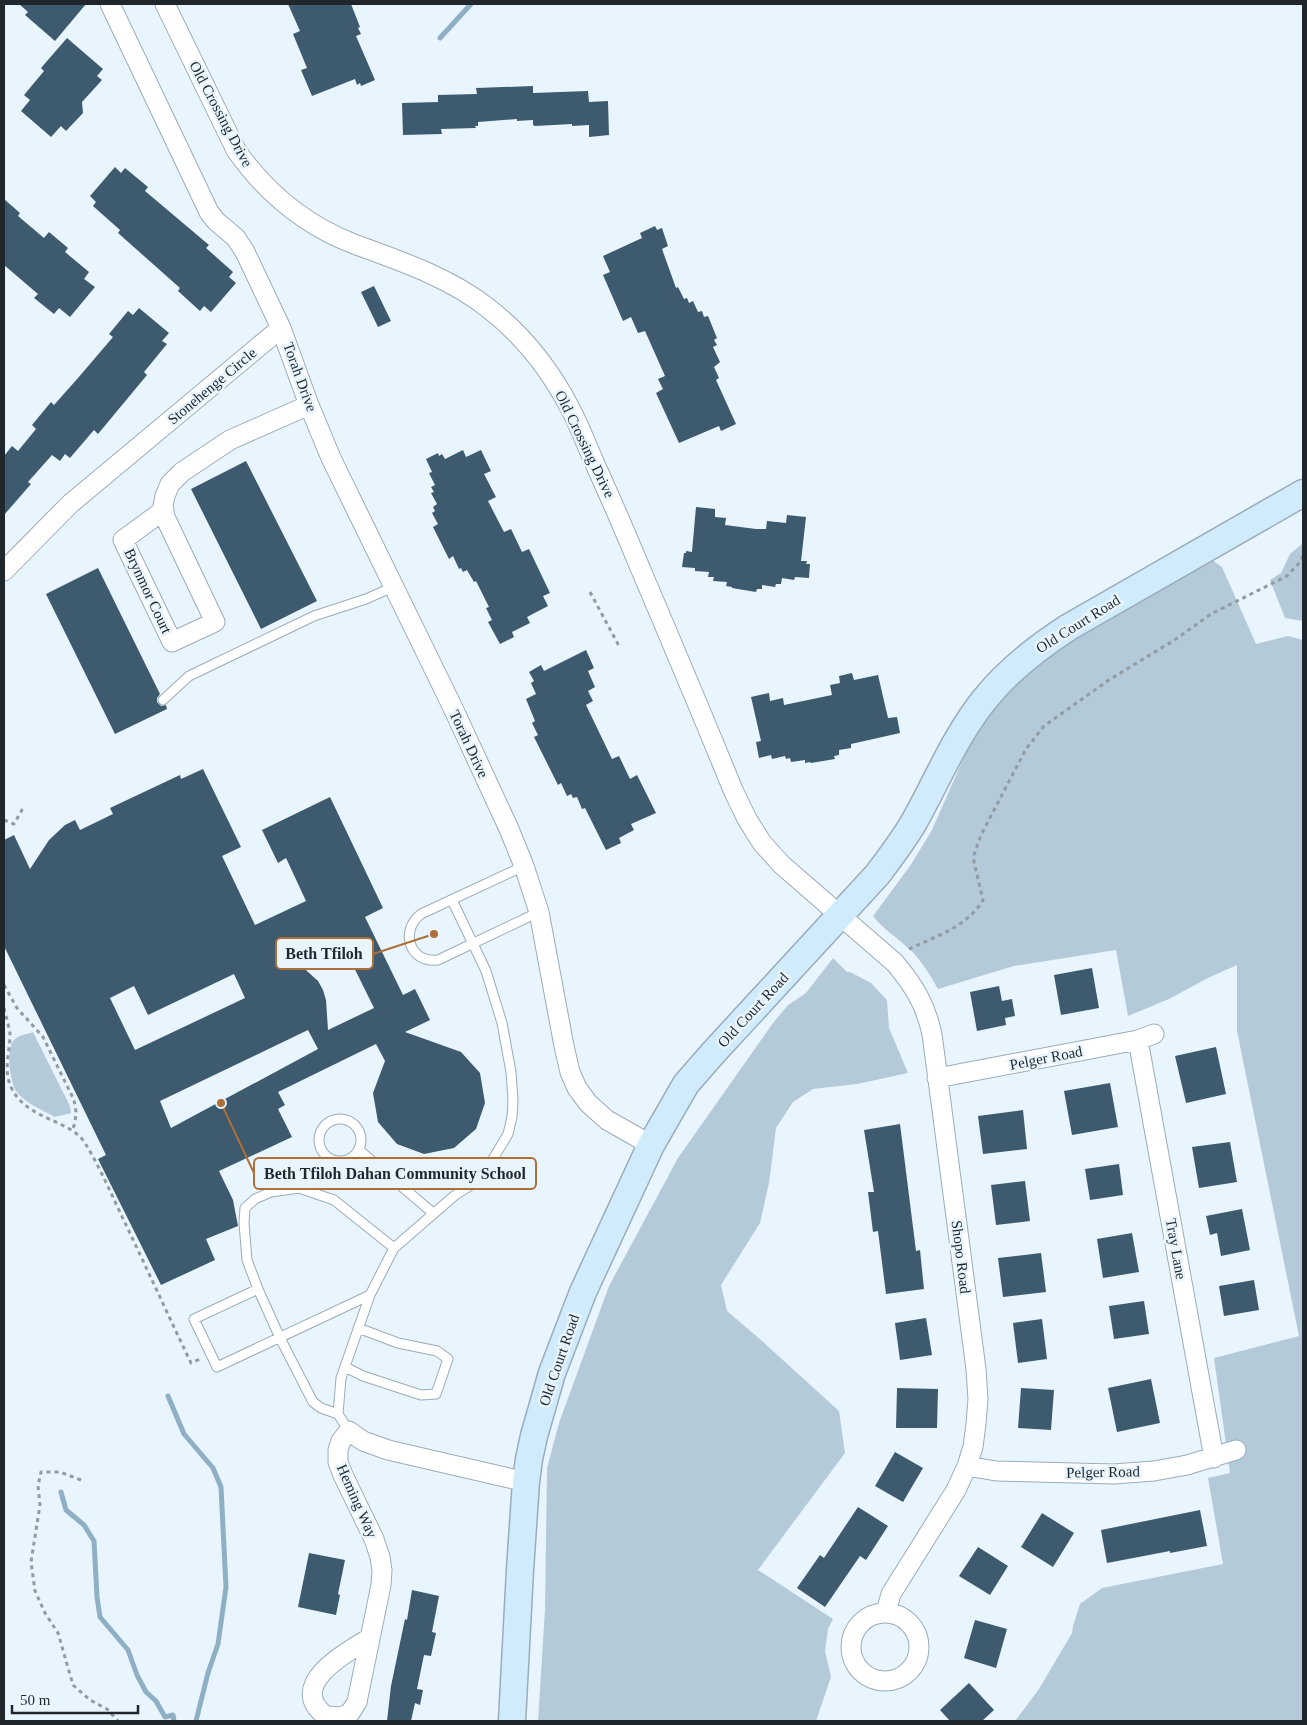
<svg xmlns="http://www.w3.org/2000/svg" width="1307" height="1725" viewBox="0 0 1307 1725" font-family="Georgia,serif">
<style>
.green{fill:#b4cad9}
.lines{fill:none;stroke-linecap:round;stroke-linejoin:round}
.stream{stroke:#8fafc5;stroke-width:5}
.building{fill:#3d5a6e;fill-rule:evenodd}
.service-casing{stroke:#99acba;stroke-width:11}
.minor-casing{stroke:#99acba;stroke-width:21}
.secondary-casing{stroke:#99acba;stroke-width:29}
.path{stroke:#919ba2;stroke-width:3;stroke-dasharray:4 4;stroke-linecap:butt}
.service{stroke:#fff;stroke-width:9}
.minor{stroke:#fff;stroke-width:19}
.secondary{stroke:#d0ebfb;stroke-width:26}
.labels{text-anchor:middle;dominant-baseline:central;stroke-width:5;stroke-linejoin:round;paint-order:stroke}
.street-label{font-size:15px;fill:#1f272c;stroke:#e9f5fe}
.leader{fill:none;stroke:#ae6e37;stroke-width:2}
.callout-dot{fill:#ae6e37;stroke:#e9f5fe;stroke-width:2}
.callout{fill:#e9f5fe;stroke:#ae6e37;stroke-width:2}
.callout-label{font-size:16px;text-anchor:middle;font-weight:bold;fill:#1f272c}
</style>
<rect width="100%" height="100%" fill="#e9f5fe"/>
<path class="green" d="M 1303,543 L 1303,621 L 1285,618 L 1270,580 L 1281,573 L 1290,554 Z
M 1212,560 L 1222,567 L 1256,644 L 1288,636 L 1303,640 L 1303,1721 L 1015,1721 L 1039,1689 L 1072,1633 L 1073,1626 L 1080,1604 L 1102,1588 L 1223,1564 L 1208,1478 L 1230,1473 L 1214,1358 L 1299,1336 L 1237,1031 L 1237,965 L 1208,978 L 1169,999 L 1128,1016 L 1116,950 L 1014,966 L 938,989 C 930,975 920,958 908,948 C 894,935 885,931 873,916 L 910,866 L 932,830 L 978,725 L 1008,690 L 1079,631 Z
M 833,958 L 847,972 L 850,972 L 871,983 L 887,1000 L 889,1028 L 908,1073 L 857,1084 L 813,1089 L 793,1102 L 776,1128 L 769,1183 L 760,1223 L 721,1285 L 727,1311 L 762,1341 L 839,1411 L 845,1453 L 758,1570 L 833,1619 L 828,1629 L 825,1651 L 831,1677 L 816,1721 L 538,1721 L 545,1609 L 547,1468 L 559,1423 L 609,1286 L 678,1158 L 773,1023 L 788,1005 L 806,993 Z
M 33,1032 L 70,1106 L 71,1113 L 55,1117 C 42,1110 25,1103 16,1091 C 10,1082 5,1046 15,1039 C 19,1035 28,1034 33,1032 Z"/>
<g class="lines">
<path class="stream" d="M 440,38 L 471,4
M 168,1396 L 184,1434 L 213,1468 L 221,1487 L 226,1587 L 218,1644 L 208,1673 L 196,1721
M 61,1492 L 66,1510 L 84,1525 L 94,1541 L 97,1597 L 100,1617 L 128,1650 L 137,1675 L 146,1692 L 156,1701 L 165,1717 L 173,1715 L 174,1721"/>
</g>
<path class="building" d="M 19,4 L 86,4 L 55,41 L 25,15 L 28,12 Z
M 288,4 L 351,4 L 360,27 L 358,28 L 361,34 L 356,36 L 375,80 L 361,86 L 360,83 L 357,85 L 355,79 L 312,96 L 301,70 L 307,68 L 293,34 L 300,31 Z
M 67,38 L 103,69 L 97,76 L 102,80 L 82,102 L 83,113 L 66,131 L 61,126 L 51,137 L 21,111 L 30,100 L 24,95 L 44,71 L 41,68 Z
M 533,86 L 533,93 L 588,91 L 589,102 L 608,101 L 609,135 L 589,137 L 589,125 L 572,126 L 572,124 L 535,126 L 533,125 L 533,120 L 517,121 L 517,119 L 478,122 L 478,126 L 475,126 L 476,128 L 441,129 L 442,134 L 403,135 L 402,103 L 438,102 L 438,95 L 477,94 L 476,88 Z
M 115,167 L 121,173 L 125,168 L 148,187 L 145,191 L 209,245 L 206,248 L 233,272 L 229,277 L 236,283 L 211,312 L 204,306 L 200,311 L 178,291 L 180,288 L 118,233 L 120,230 L 93,206 L 96,202 L 90,196 Z
M 4,199 L 20,213 L 18,216 L 44,238 L 49,232 L 68,248 L 65,252 L 89,272 L 84,279 L 95,287 L 70,317 L 59,308 L 54,314 L 34,298 L 38,294 L 4,265 Z
M 655,226 L 657,230 L 662,228 L 668,246 L 662,249 L 676,288 L 678,287 L 684,299 L 687,298 L 689,303 L 693,301 L 698,312 L 702,311 L 704,317 L 708,316 L 717,338 L 714,340 L 717,345 L 713,347 L 720,362 L 714,367 L 719,378 L 716,380 L 736,424 L 721,431 L 719,426 L 679,443 L 656,393 L 663,389 L 658,379 L 665,376 L 645,331 L 638,333 L 631,317 L 623,321 L 603,275 L 610,272 L 603,256 L 642,238 L 640,233 Z
M 374,286 L 391,321 L 378,327 L 361,292 Z
M 139,308 L 169,333 L 162,341 L 167,344 L 144,372 L 147,375 L 98,434 L 94,430 L 70,458 L 65,454 L 60,461 L 52,455 L 28,482 L 31,484 L 4,515 L 4,456 L 12,446 L 18,451 L 36,429 L 32,425 L 51,402 L 54,405 L 78,378 L 113,337 L 109,334 L 128,311 L 133,315 Z
M 463,450 L 466,457 L 481,450 L 491,471 L 484,474 L 496,497 L 488,501 L 504,532 L 511,529 L 522,552 L 529,549 L 550,593 L 543,596 L 548,606 L 527,617 L 530,623 L 512,632 L 514,637 L 500,644 L 488,622 L 492,620 L 486,608 L 489,607 L 476,581 L 474,582 L 467,570 L 463,572 L 461,568 L 459,569 L 453,556 L 449,559 L 433,527 L 438,524 L 432,513 L 435,511 L 433,507 L 437,504 L 431,493 L 434,492 L 431,487 L 435,485 L 429,473 L 432,472 L 426,459 L 438,453 L 439,456 L 442,454 L 445,459 Z
M 246,461 L 317,601 L 261,629 L 191,489 Z
M 696,507 L 715,509 L 715,517 L 726,518 L 725,525 L 756,529 L 766,529 L 767,521 L 786,523 L 787,515 L 806,517 L 801,561 L 807,561 L 806,564 L 810,564 L 809,578 L 795,577 L 794,580 L 782,578 L 781,584 L 776,584 L 775,587 L 762,585 L 762,589 L 757,589 L 756,592 L 732,588 L 732,587 L 726,586 L 727,582 L 713,581 L 714,577 L 708,577 L 709,572 L 695,571 L 695,568 L 682,567 L 684,553 L 686,553 L 686,551 L 692,552 Z
M 98,568 L 160,694 L 157,698 L 157,702 L 161,706 L 166,705 L 167,709 L 115,734 L 46,594 Z
M 586,650 L 594,668 L 588,671 L 595,687 L 588,691 L 593,701 L 586,705 L 612,759 L 619,756 L 630,779 L 637,775 L 656,813 L 631,824 L 634,830 L 619,838 L 621,843 L 606,850 L 585,808 L 582,809 L 577,797 L 573,798 L 571,794 L 567,796 L 561,783 L 558,785 L 534,737 L 538,735 L 532,723 L 535,721 L 526,699 L 536,694 L 531,683 L 534,681 L 529,672 L 541,665 L 544,671 Z
M 852,673 L 854,680 L 878,675 L 888,718 L 897,717 L 900,733 L 851,744 L 851,748 L 839,750 L 839,755 L 834,756 L 835,759 L 811,763 L 810,762 L 805,763 L 805,760 L 791,762 L 790,758 L 786,759 L 785,756 L 772,759 L 771,755 L 759,758 L 756,742 L 761,741 L 751,697 L 769,693 L 770,701 L 783,698 L 784,705 L 832,695 L 830,685 L 840,683 L 839,676 Z
M 203,769 L 241,847 L 222,856 L 255,925 L 306,901 L 286,858 L 278,863 L 262,830 L 330,797 L 383,908 L 365,917 L 403,995 L 415,989 L 430,1020 L 405,1032 L 461,1052 L 480,1073 L 485,1103 L 476,1129 L 454,1148 L 424,1154 L 397,1144 L 378,1122 L 373,1093 L 385,1061 L 376,1044 L 278,1092 L 285,1105 L 278,1109 L 292,1137 L 219,1171 L 233,1200 L 238,1226 L 206,1239 L 215,1260 L 161,1285 L 98,1159 L 106,1155 L 4,946 L 4,840 L 14,835 L 30,869 L 49,840 L 65,825 L 75,820 L 80,830 L 113,814 L 110,808 L 180,775 L 181,779 ZM 341,941 L 374,1008 L 328,1030 L 326,1000 L 323,990 L 318,981 L 297,962 ZM 234,974 L 245,998 L 135,1050 L 110,998 L 134,986 L 148,1015 ZM 308,1030 L 318,1049 L 171,1128 L 160,1101 Z
M 1092,968 L 1099,1008 L 1061,1015 L 1054,975 Z
M 999,986 L 1002,1001 L 1012,999 L 1015,1016 L 1005,1018 L 1006,1025 L 977,1031 L 970,992 Z
M 1216,1047 L 1226,1094 L 1186,1103 L 1175,1056 Z
M 1110,1083 L 1118,1127 L 1072,1135 L 1064,1091 Z
M 1023,1110 L 1027,1149 L 983,1154 L 978,1116 Z
M 900,1124 L 916,1251 L 920,1250 L 924,1289 L 886,1294 L 878,1231 L 873,1232 L 868,1192 L 874,1192 L 864,1130 Z
M 1230,1142 L 1237,1182 L 1199,1188 L 1192,1147 Z
M 1119,1164 L 1123,1195 L 1090,1200 L 1085,1169 Z
M 1025,1181 L 1030,1221 L 996,1225 L 991,1185 Z
M 1242,1209 L 1250,1250 L 1221,1256 L 1217,1233 L 1210,1235 L 1206,1216 Z
M 1132,1233 L 1139,1272 L 1103,1278 L 1097,1239 Z
M 1041,1253 L 1046,1292 L 1003,1297 L 998,1258 Z
M 1254,1280 L 1259,1310 L 1224,1316 L 1219,1286 Z
M 1144,1301 L 1149,1334 L 1114,1339 L 1109,1306 Z
M 926,1318 L 932,1355 L 900,1360 L 895,1323 Z
M 1042,1319 L 1047,1359 L 1018,1363 L 1013,1323 Z
M 1151,1379 L 1160,1423 L 1117,1432 L 1108,1388 Z
M 897,1388 L 938,1389 L 937,1428 L 896,1428 Z
M 1021,1388 L 1054,1390 L 1051,1430 L 1018,1428 Z
M 895,1452 L 923,1468 L 903,1502 L 875,1486 Z
M 858,1507 L 888,1526 L 866,1560 L 860,1556 L 825,1607 L 797,1588 L 820,1555 L 824,1558 Z
M 1200,1510 L 1207,1546 L 1170,1553 L 1170,1551 L 1107,1563 L 1101,1530 Z
M 1042,1513 L 1074,1533 L 1053,1567 L 1021,1547 Z
M 978,1547 L 1008,1566 L 990,1595 L 959,1576 Z
M 309,1553 L 345,1560 L 338,1594 L 340,1595 L 336,1615 L 298,1607 Z
M 412,1590 L 439,1596 L 432,1632 L 436,1633 L 431,1656 L 424,1655 L 417,1689 L 423,1690 L 420,1705 L 415,1703 L 411,1721 L 387,1721 L 391,1686 L 405,1619 L 407,1620 Z
M 975,1620 L 1007,1629 L 996,1668 L 964,1658 Z
M 969,1683 L 994,1710 L 982,1721 L 950,1721 L 940,1710 Z"/>
<g class="lines">
<defs>
<path id="service" d="M 163,700 L 189,676 L 314,616 L 366,599 L 393,587
M 524,866 L 421,914 C 399,931 410,964 438,960 L 539,912
M319 1140a21 21 0 1 1 42 0a21 21 0 1 1-42 0Z
M 359,1150 L 433,1213
M 258,1289 L 194,1319 L 217,1367 L 370,1295
M 345,1367 L 363,1376 L 421,1395 L 436,1394 L 448,1359 L 437,1351 L 398,1343 L 358,1328
M 338,1414 L 321,1408 L 313,1402 L 280,1338 L 258,1289 L 247,1260 L 244,1223 L 245,1208 L 255,1199 L 271,1192 L 299,1188 L 334,1200 L 394,1248
M 349,1431 L 338,1414 L 341,1378 L 370,1295 L 394,1248 L 454,1196 L 471,1185 L 484,1174 L 508,1134 L 512,1117 L 513,1100 L 511,1072 L 502,1023 L 486,971 L 452,900"/>
<path id="minor" d="M 110,4 L 209,212 L 216,221 L 236,238 L 245,252 L 281,328 L 309,405 L 331,458 L 453,708 L 509,829 L 524,866 L 539,912 L 564,1046 L 570,1072 L 577,1088 L 588,1103 L 607,1120 L 651,1145
M 165,4 L 236,150 C 266,193 305,225 354,244 C 400,261 449,277 488,308 C 523,335 551,371 571,410 C 580,427 587,446 595,464 C 611,499 626,534 641,570 C 672,643 703,716 733,790 L 747,819 L 762,843 L 782,865 L 895,963 C 914,986 925,1003 932,1034 L 976,1369 L 978,1399 L 976,1424 L 973,1447 L 967,1466 L 956,1490 L 891,1594 L 886,1612
M 164,510 L 123,540 L 172,642 L 215,622 L 165,517 L 163,506 L 165,496 L 170,484 L 182,472 L 230,440 L 309,405
M 4,571 L 70,504 L 281,328
M 1138,1040 L 1214,1458
M 937,1078 L 1138,1040 L 1154,1034
M 967,1466 L 996,1471 L 1114,1474 L 1154,1471 L 1187,1465 L 1236,1450
M851 1647a34 34 0 1 1 68 0a34 34 0 1 1-68 0Z
M 370,1638 C 346,1652 285,1686 326,1716 L 341,1717 L 350,1713 L 357,1702 L 381,1585 L 382,1570 L 380,1557 L 374,1539 L 343,1475 L 338,1462 L 338,1450 L 341,1441 L 349,1431 L 363,1441 L 388,1450 L 526,1482"/>
<path id="secondary" d="M 512,1721 L 520,1570 L 526,1482 L 529,1459 L 534,1436 L 552,1373 L 583,1292 L 651,1145 L 686,1084 L 714,1052 L 877,875 C 890,858 903,841 914,822 C 937,781 955,736 985,699 C 1008,670 1038,647 1069,627 L 1303,493"/>
</defs>
<use href="#service" class="service-casing"/>
<use href="#minor" class="minor-casing"/>
<use href="#secondary" class="secondary-casing"/>
<path class="path" d="M 590,592 L 619,646
M 4,820 L 14,824 L 23,808
M 909,949 C 936,936 967,927 983,900 L 974,862 L 974,855 L 981,835 L 1026,749 L 1044,726 L 1109,680 L 1176,639 L 1211,614 L 1287,576 L 1301,561 L 1303,555
M 4,985 L 17,1008 L 43,1037 L 74,1100 L 76,1112 L 75,1123 L 72,1131
M 4,1008 C 6,1017 9,1026 10,1034 C 10,1053 3,1069 11,1087 C 26,1120 70,1119 85,1143 C 101,1169 113,1198 126,1225 C 148,1271 169,1317 191,1363 L 200,1359
M 81,1480 L 60,1472 L 41,1472 L 38,1486 L 40,1505 L 31,1562 L 35,1591 L 45,1613 L 58,1633 L 73,1685 L 90,1700 L 107,1709 L 118,1721"/>
<use href="#service" class="service"/>
<use href="#minor" class="minor"/>
<use href="#secondary" class="secondary"/>
</g>
<g class="labels">
<g class="street-label">
<text transform="translate(221 114) rotate(62)">Old Crossing Drive</text>
<text transform="translate(300 377) rotate(70)">Torah Drive</text>
<text transform="translate(212 386) rotate(-40)">Stonehenge Circle</text>
<text transform="translate(585 444) rotate(64)">Old Crossing Drive</text>
<text transform="translate(148 591) rotate(65)">Brynmor Court</text>
<text transform="translate(1078 624) rotate(-32)">Old Court Road</text>
<text transform="translate(469 744) rotate(65)">Torah Drive</text>
<text transform="translate(753 1010) rotate(-47)">Old Court Road</text>
<text transform="translate(1046 1058) rotate(-11)">Pelger Road</text>
<text transform="translate(1176 1249) rotate(80)">Tray Lane</text>
<text transform="translate(961 1257) rotate(83)">Shopo Road</text>
<text transform="translate(559 1360) rotate(-71)">Old Court Road</text>
<text transform="translate(1103 1472) rotate(-1)">Pelger Road</text>
<text transform="translate(357 1501) rotate(66)">Heming Way</text>
</g>
</g>
<path class="leader" d="M434 934L373 954M221 1103L254 1173"/>
<g class="callout-dot">
<circle cx="434" cy="934" r="5"/>
<circle cx="221" cy="1103" r="5"/>
</g>
<g class="callout">
<rect x="276" y="938" width="97" height="31" rx="5"/>
<rect x="254" y="1158" width="282" height="31" rx="5"/>
</g>
<g class="callout-label">
<text x="324" y="959">Beth Tfiloh</text>
<text x="395" y="1179">Beth Tfiloh Dahan Community School</text>
</g>
<rect width="1307" height="1725" fill="none" stroke="#1f272c" stroke-width="10"/>
<path d="M12 1705v8h126v-8" fill="none" stroke="#1f272c" stroke-width="2.5"/>
<text x="20" y="1705" font-size="15" fill="#1f272c" stroke="#e9f5fe" stroke-width="4" paint-order="stroke">50 m</text>
</svg>
